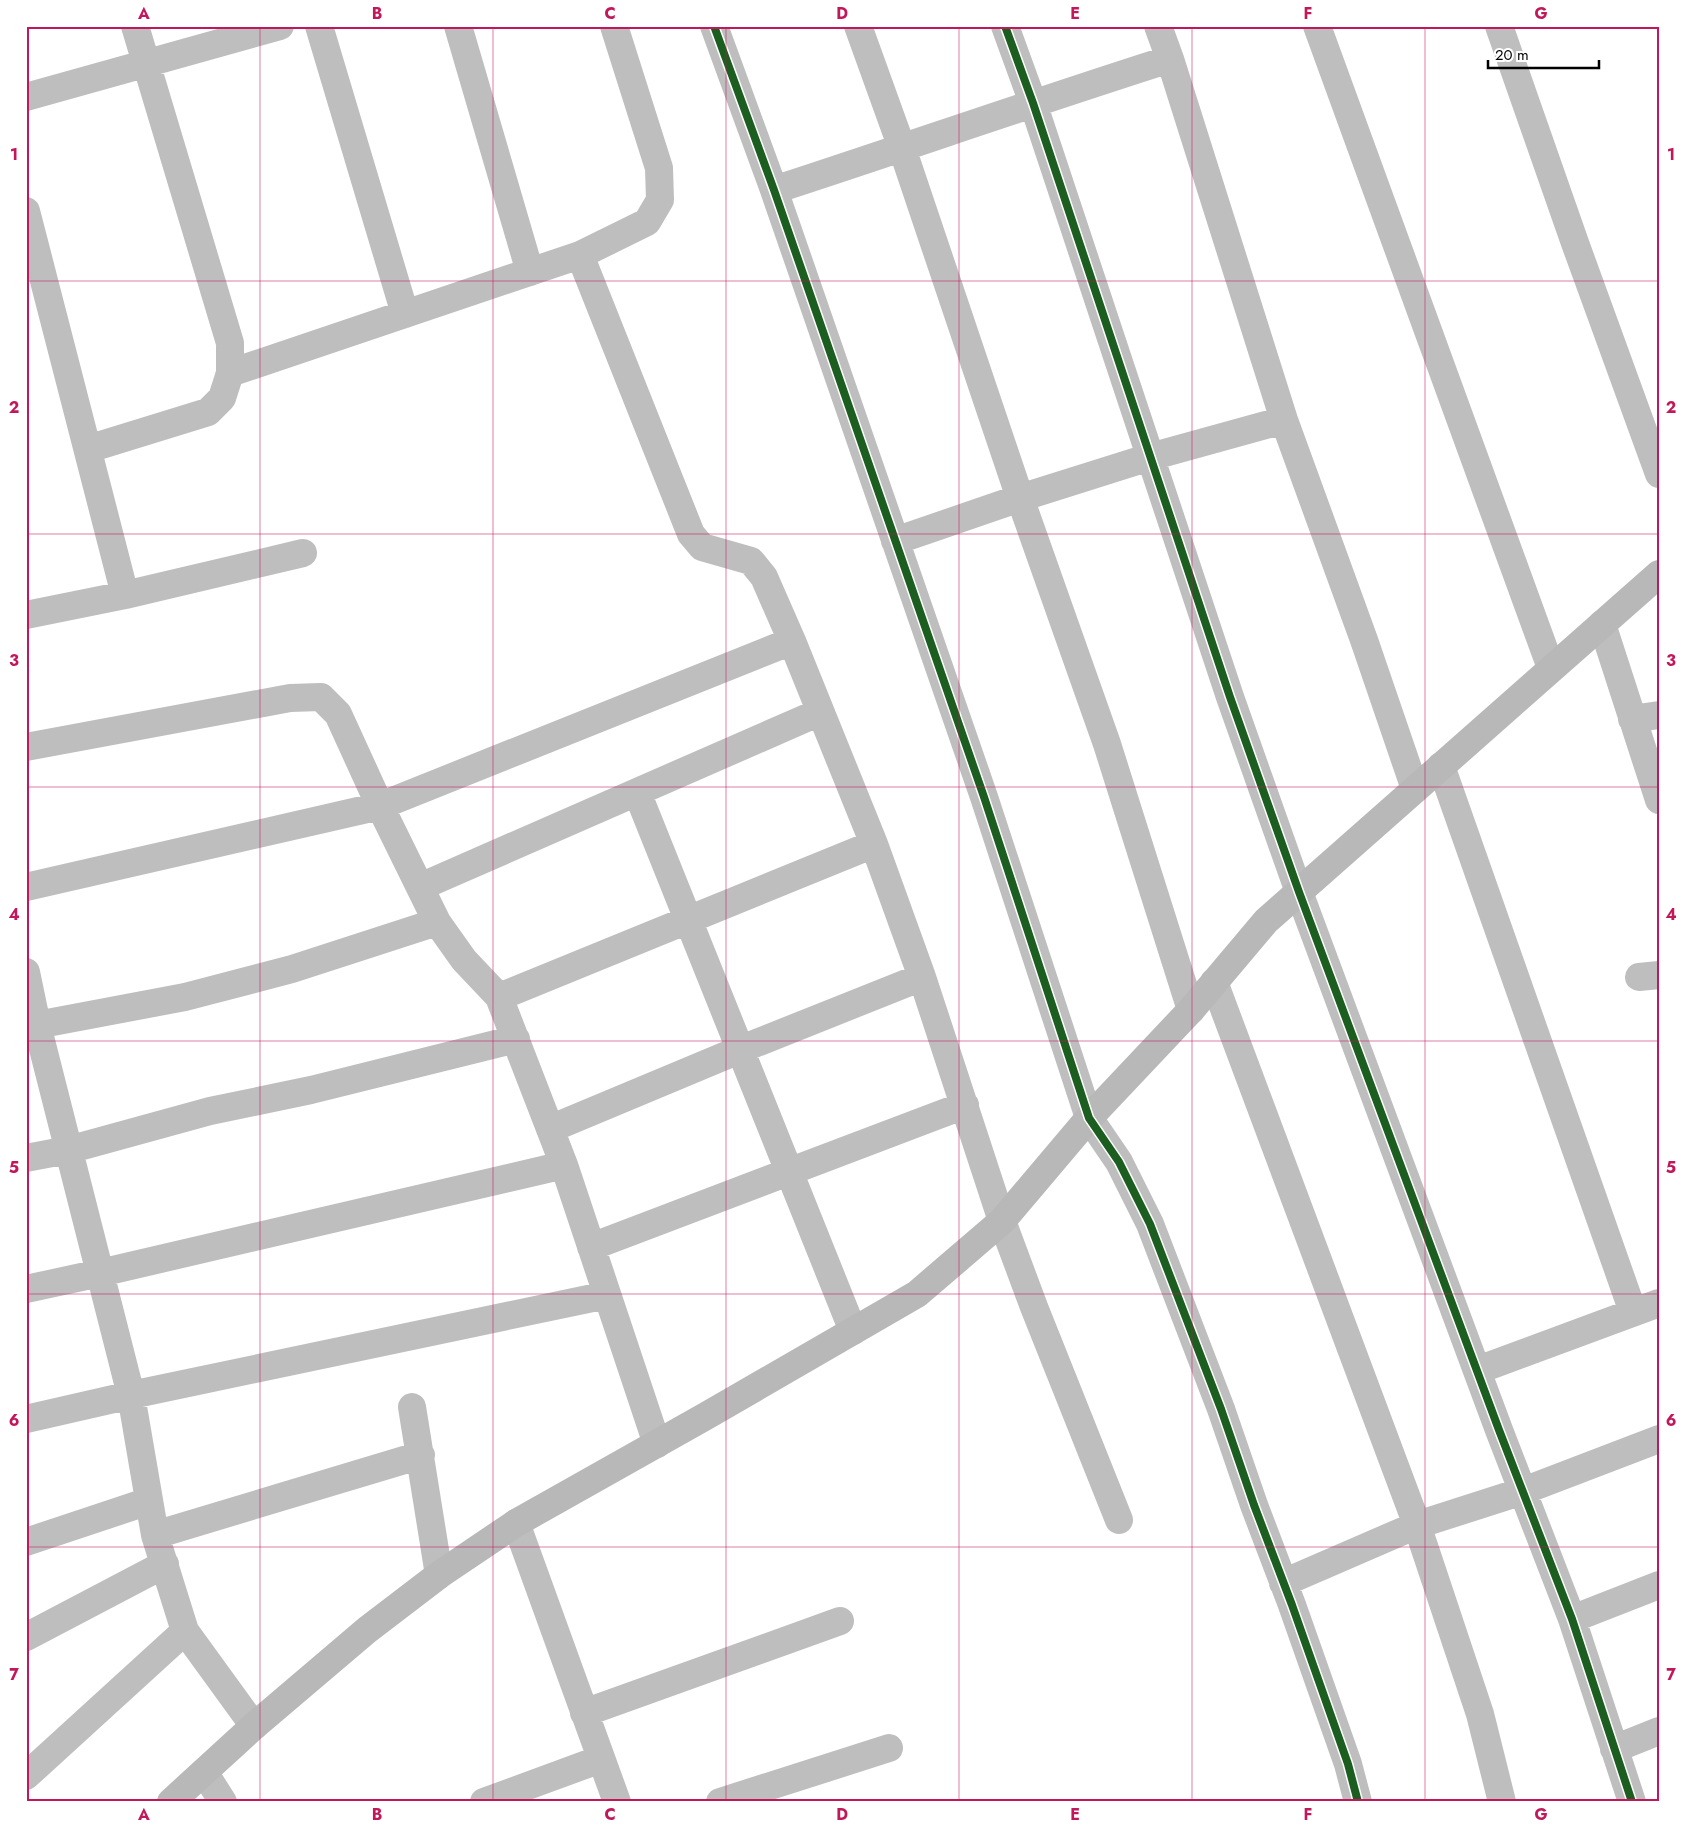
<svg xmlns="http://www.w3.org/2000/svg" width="1685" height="1828" viewBox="0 0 1685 1828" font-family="Jost,sans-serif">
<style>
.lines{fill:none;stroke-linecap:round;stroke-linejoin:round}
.minor{stroke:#bebebe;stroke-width:28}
.secondary{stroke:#b8b8b8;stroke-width:28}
.cycleway-casing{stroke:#fff;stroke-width:11}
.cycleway{stroke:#1b5e20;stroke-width:8}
.grid{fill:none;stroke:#c2185b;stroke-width:1;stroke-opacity:0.55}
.neatline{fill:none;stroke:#c2185b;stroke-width:2}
.grid-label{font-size:16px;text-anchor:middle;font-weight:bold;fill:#c2185b}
</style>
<rect width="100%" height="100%" fill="#fff"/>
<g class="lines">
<path class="minor" d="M 319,26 L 405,314
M 458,26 L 530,272
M 714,26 L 774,190 L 984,797 L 1089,1118 L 1119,1162 L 1150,1224 L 1221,1409 L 1254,1505 L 1292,1605 L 1348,1764 L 1358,1802
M 858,26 L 902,148 L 1020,498 L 1107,744 L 1191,1010
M 1005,26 L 1033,103 L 1230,697 L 1299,892 L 1499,1430 L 1572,1619 L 1632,1802
M 1158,26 L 1170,59 L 1284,420 L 1364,640 L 1415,789
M 1317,26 L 1551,668
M 1499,26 L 1575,243 L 1659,474
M 26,97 L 280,26
M 774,190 C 906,147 1038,101 1170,59
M 26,211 L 125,595
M 580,255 L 691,534 L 702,547 L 751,561 L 764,577 L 792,641 L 874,844 L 922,977 L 1002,1221 L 1034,1307 L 1119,1520
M 230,373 L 580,255 L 647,222 L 660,200 L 659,168 L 614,26
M 88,449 L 208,412 L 222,398 L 230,373 L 230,343 L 135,26
M 895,541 L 1020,498 L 1150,457 L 1284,420
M 26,615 L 125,595 L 303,553
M 1602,624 L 1659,800
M 1632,719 L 1659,715
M 26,747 L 290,698 L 321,697 L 338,714 L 380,806 L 437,922 L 464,960 L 499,997 L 564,1165 L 657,1444
M 1441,766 L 1633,1312
M 637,792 L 853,1331
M 26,887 L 380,806 L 792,641
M 420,887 L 820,712
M 26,972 L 37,1025 L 131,1395 L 155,1535 L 185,1631 L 254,1726
M 1639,977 L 1659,975
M 1214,982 L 1417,1525 L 1480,1714 L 1502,1802
M 499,997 L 874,844
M 26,1027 L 185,997 L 292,969 L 437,922
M 550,1129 L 739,1050 L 922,977
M 26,1158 L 68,1150 L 210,1111 L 311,1090 L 516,1039
M 591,1247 L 965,1105
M 26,1289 L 100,1273 L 564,1165
M 1478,1370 L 1659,1303
M 412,1407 L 439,1575
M 26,1419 L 131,1395 L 607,1295
M 516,1523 L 617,1802
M 155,1535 L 421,1455
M 26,1542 L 149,1501
M 1283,1583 L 1417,1525 L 1523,1491 L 1659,1439
M 1572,1619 L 1659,1585
M 26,1637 L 165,1564
M 584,1713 L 840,1621
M 1614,1749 L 1659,1731
M 204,1772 L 223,1802
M 26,1776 L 185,1631
M 484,1802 L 601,1759
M 720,1802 L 889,1748"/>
<path class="secondary" d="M 171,1802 L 254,1726 L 367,1630 L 439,1575 L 516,1523 L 706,1416 L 917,1294 L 1002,1221 L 1089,1118 L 1191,1010 L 1266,921 L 1659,574"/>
<defs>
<path id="cycleway" d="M 714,26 L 774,190 L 984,797 L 1089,1118 L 1119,1162 L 1150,1224 L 1221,1409 L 1254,1505 L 1292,1605 L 1348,1764 L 1358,1802
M 1005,26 L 1033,103 L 1230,697 L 1299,892 L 1499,1430 L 1572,1619 L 1632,1802"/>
</defs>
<use href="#cycleway" class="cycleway-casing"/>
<use href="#cycleway" class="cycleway"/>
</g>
<path class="grid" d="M 260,26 L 260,1802M 493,26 L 493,1802M 726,26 L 726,1802M 959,26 L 959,1802M 1192,26 L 1192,1802M 1425,26 L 1425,1802M 26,281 L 1659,281M 26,534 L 1659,534M 26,787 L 1659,787M 26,1041 L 1659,1041M 26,1294 L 1659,1294M 26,1547 L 1659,1547"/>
<rect width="1685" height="1828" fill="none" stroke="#ffffff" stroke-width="55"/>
<path d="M1488 60v8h111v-8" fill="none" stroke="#000000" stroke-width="2.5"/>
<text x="1495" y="60" font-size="15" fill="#000000" stroke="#ffffff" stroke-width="4" paint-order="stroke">20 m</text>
<rect x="28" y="28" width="1630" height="1772" class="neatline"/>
<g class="grid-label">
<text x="144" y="19">A</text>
<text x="377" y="19">B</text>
<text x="610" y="19">C</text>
<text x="842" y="19">D</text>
<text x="1075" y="19">E</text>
<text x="1308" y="19">F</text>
<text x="1541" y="19">G</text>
<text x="14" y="160">1</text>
<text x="1671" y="160">1</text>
<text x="14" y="413">2</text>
<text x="1671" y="413">2</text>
<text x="14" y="666">3</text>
<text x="1671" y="666">3</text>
<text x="14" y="920">4</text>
<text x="1671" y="920">4</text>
<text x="14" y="1173">5</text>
<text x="1671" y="1173">5</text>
<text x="14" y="1426">6</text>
<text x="1671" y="1426">6</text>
<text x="14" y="1680">7</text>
<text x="1671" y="1680">7</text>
<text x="144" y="1820">A</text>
<text x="377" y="1820">B</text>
<text x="610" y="1820">C</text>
<text x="842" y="1820">D</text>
<text x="1075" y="1820">E</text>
<text x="1308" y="1820">F</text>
<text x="1541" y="1820">G</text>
</g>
</svg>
